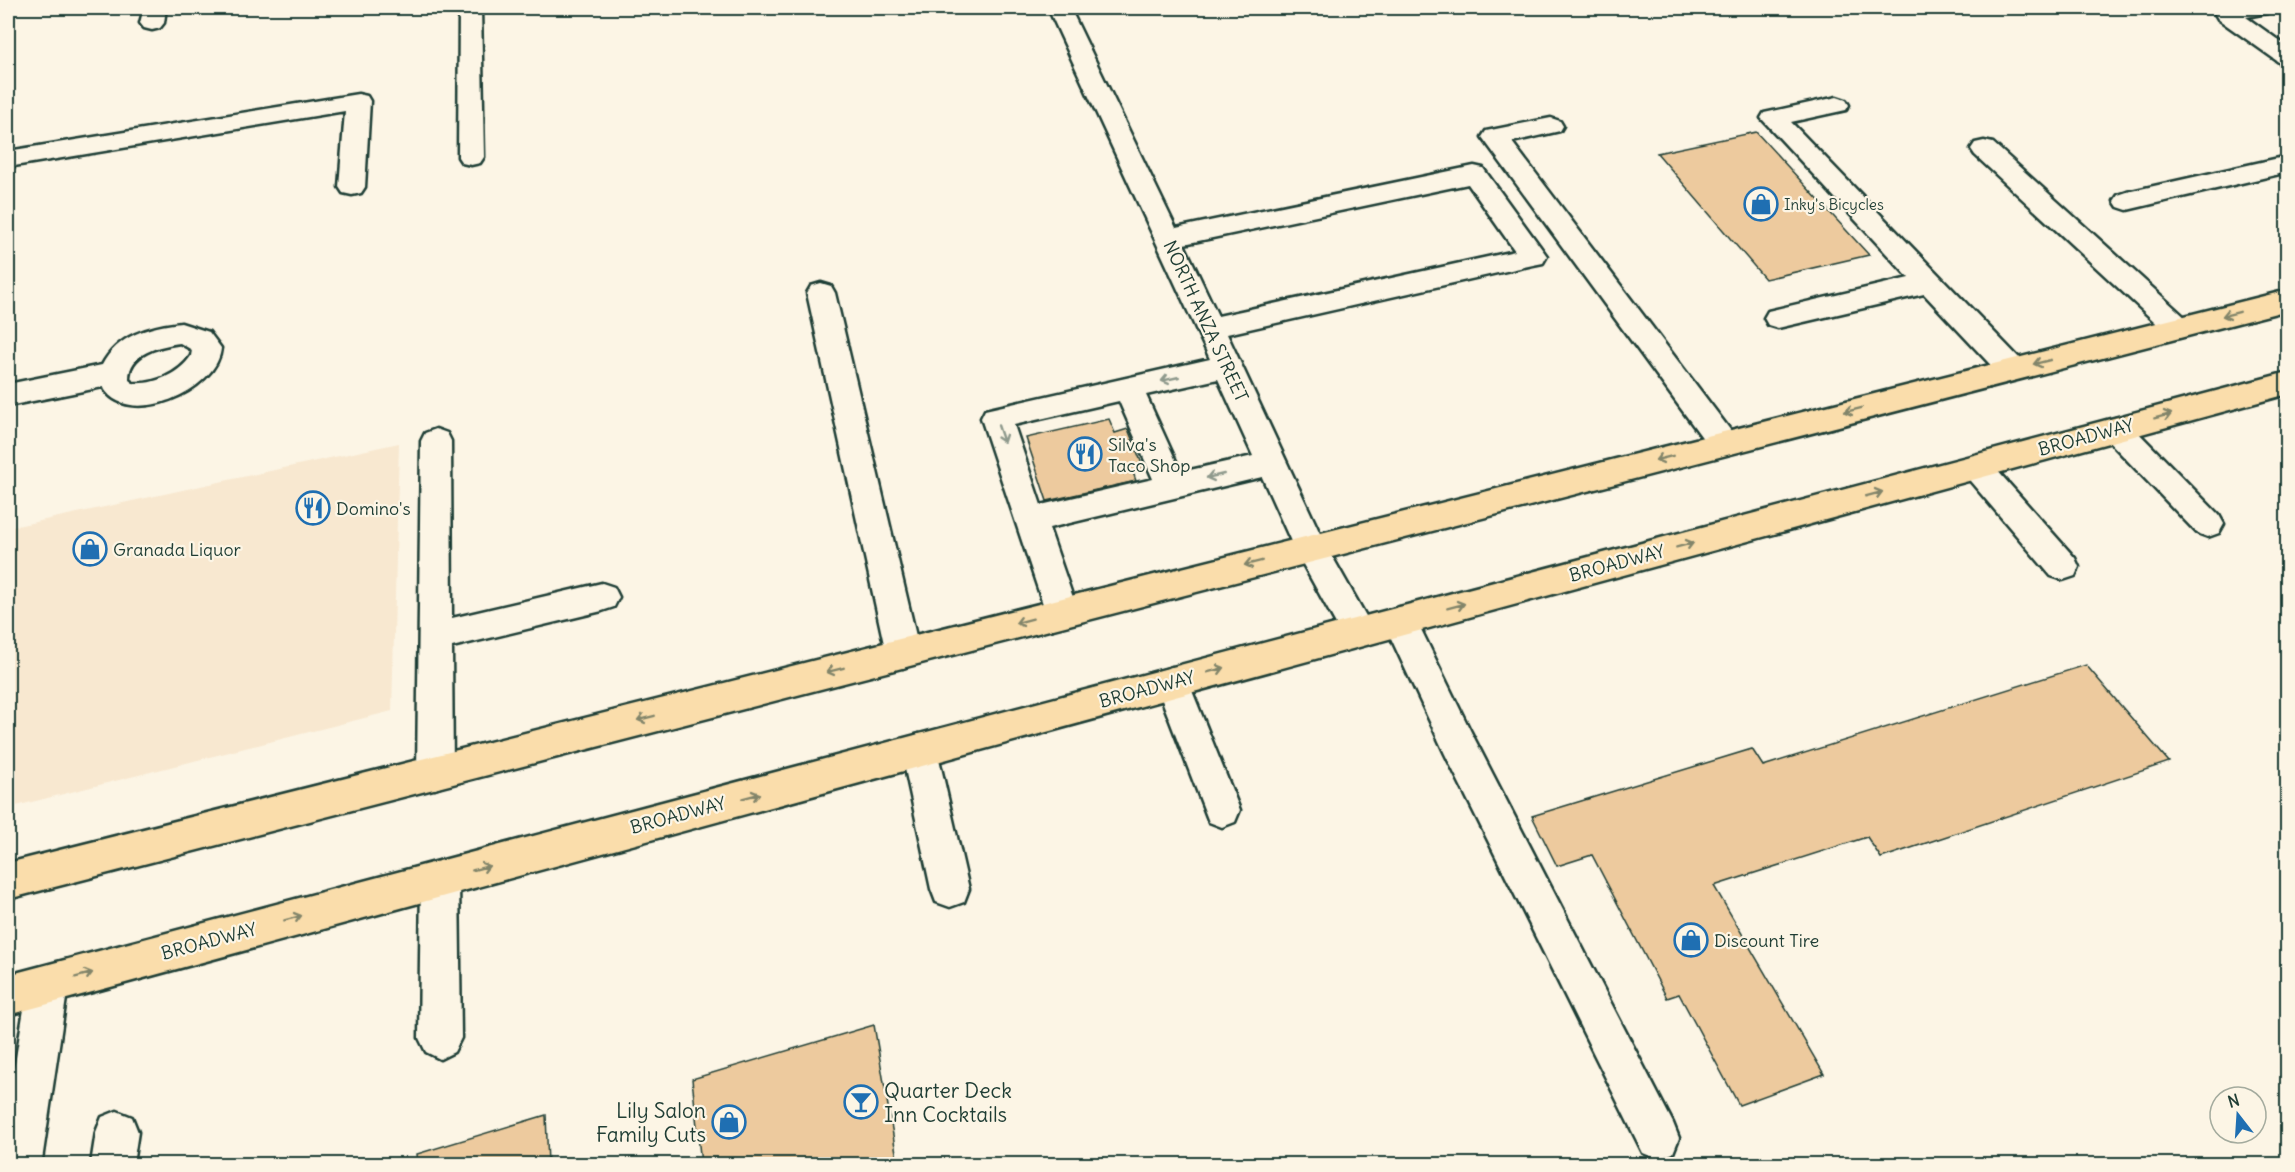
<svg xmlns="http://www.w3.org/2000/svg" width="2295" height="1172" viewBox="0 0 2295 1172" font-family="Delius,sans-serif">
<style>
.built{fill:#f8e8d0}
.building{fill:#edca9e;stroke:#1f3d34;stroke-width:1.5}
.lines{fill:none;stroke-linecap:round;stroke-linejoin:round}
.minor-casing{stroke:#1f3d34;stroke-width:5}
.major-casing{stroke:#1f3d34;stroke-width:5}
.minor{fill:#fcf5e5;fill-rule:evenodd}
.major{fill:#faddab;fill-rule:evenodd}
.oneway{stroke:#82856a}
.oneway2{stroke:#8e998c}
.labels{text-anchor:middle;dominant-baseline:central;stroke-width:4.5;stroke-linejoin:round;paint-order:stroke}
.far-poi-label{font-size:15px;fill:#1f3d34;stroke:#fcf5e5;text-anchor:start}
.street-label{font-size:18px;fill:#1f3d34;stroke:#fcf5e5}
.poi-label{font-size:18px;fill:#1f3d34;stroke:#fcf5e5;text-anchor:start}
.near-poi-label{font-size:21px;fill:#1f3d34;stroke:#fcf5e5;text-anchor:start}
</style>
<rect width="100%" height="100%" fill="#fcf5e5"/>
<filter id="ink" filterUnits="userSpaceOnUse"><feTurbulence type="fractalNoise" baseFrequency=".0167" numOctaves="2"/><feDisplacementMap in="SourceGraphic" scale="12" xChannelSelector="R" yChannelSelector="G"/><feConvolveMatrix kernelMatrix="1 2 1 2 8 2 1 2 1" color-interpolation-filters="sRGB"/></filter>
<g filter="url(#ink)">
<path class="built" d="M 399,443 L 392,711 L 8,808 L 8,528 Z"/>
<path class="building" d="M 1756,132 L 1869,255 L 1765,279 L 1657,153 Z
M 1109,419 L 1115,433 L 1128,429 L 1144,469 L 1133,472 L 1136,481 L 1047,501 L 1026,438 Z
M 2086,665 L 2169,762 L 1881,858 L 1867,837 L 1714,886 L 1824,1074 L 1739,1105 L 1679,994 L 1667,998 L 1592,855 L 1557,866 L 1532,816 L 1752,749 L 1763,766 Z
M 874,1025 L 898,1164 L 701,1164 L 692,1079 Z
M 546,1115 L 548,1164 L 418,1164 L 417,1154 Z"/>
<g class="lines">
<defs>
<path id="minor" d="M 144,8 L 166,8 L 164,23 L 160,28 L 152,30 L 144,28 L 140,23 Z
M 459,8 L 481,8 L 484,157 L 480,163 L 471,165 L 462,163 L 458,157 Z
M 1048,8 L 1070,8 L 1176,228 L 1474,166 L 1483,168 L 1547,256 L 1543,263 L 1533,265 L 1227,334 L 1324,542 L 1375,632 L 1370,642 L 1358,646 L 1346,642 L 1294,548 L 1262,477 L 1049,528 L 1078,612 L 1073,622 L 1061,626 L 1049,622 L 981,418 L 985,410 L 1210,359 ZM 1468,184 L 1515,251 L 1218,316 L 1184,244 ZM 1218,379 L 1253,456 L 1181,472 L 1146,395 ZM 1119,401 L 1153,479 L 1041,505 L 1014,425 Z
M 2225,8 L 2270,8 L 2267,13 L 2246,17 L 2288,47 L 2288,65 L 2280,63 L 2218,19 L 2215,14 L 2218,9 Z
M 358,94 L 367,96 L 370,101 L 365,187 L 361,193 L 352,195 L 343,193 L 339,187 L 345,111 L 8,167 L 8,151 Z
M 1837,97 L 1846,100 L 1849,105 L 1846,110 L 1791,122 L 2022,361 L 2027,369 L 2022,377 L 2012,380 L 2002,377 L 1924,294 L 1778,328 L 1768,325 L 1764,318 L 1768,311 L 1909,278 L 1761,118 L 1764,113 Z
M 1551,118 L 1560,121 L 1563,126 L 1560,131 L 1512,142 L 1734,435 L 1738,443 L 1734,451 L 1723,455 L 1712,451 L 1482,137 L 1486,131 Z
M 1984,141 L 1993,143 L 2188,320 L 2192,327 L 2188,334 L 2178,337 L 2168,334 L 1975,155 L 1971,149 L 1975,143 Z
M 2288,156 L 2288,172 L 2127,210 L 2118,207 L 2114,201 L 2118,195 L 2127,192 Z
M 821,283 L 831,286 L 835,293 L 920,653 L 915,663 L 903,668 L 891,663 L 886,653 L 807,293 L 811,286 Z
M 181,323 L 209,332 L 221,348 C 218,391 127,430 103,387 L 8,406 L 8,384 L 102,365 C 118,335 148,327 181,323 ZM 180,343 L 192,350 L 191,356 C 179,374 154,385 133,383 L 129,380 C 128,353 159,346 180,343 Z
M 2116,418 L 2127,421 L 2219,515 L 2224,524 L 2219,533 L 2208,537 L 2197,533 L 2105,437 L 2101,429 L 2105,421 Z
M 436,429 L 447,433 L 451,441 L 452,618 L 602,583 L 614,587 L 619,597 L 614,607 L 602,611 L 452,647 L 453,772 L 448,784 L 435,789 L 422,784 L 417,772 L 421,441 L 425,433 Z
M 1976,455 L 1987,459 L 2075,558 L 2079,567 L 2075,576 L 2063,580 L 2051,576 L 1965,475 L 1961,467 L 1965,459 Z
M 1400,607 L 1412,611 L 1471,732 L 1673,1123 L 1679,1138 L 1673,1153 L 1658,1159 L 1643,1153 L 1445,754 L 1383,621 L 1388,611 Z
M 1172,667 L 1184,671 L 1240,810 L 1235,822 L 1222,827 L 1209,822 L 1155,682 L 1160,671 Z
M 919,734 L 932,739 L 937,750 L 969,889 L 964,902 L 950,907 L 936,902 L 931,889 L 901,750 L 906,739 Z
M 440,861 L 454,866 L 459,879 L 461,1038 L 454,1052 L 440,1059 L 426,1052 L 419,1038 L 421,879 L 426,866 Z
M 48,965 L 62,971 L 68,985 L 42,1160 L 40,1164 L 8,1164 L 8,1106 L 28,985 L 34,971 Z
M 117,1111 L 132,1117 L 138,1132 L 133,1164 L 91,1164 L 96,1132 L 102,1117 Z"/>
<path id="major" d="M 2288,290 L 2288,310 L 8,899 L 8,863 Z
M 2288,372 L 2288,394 L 8,1015 L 8,975 Z"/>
</defs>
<use href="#minor" class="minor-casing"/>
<use href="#major" class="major-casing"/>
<use href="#minor" class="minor"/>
<use href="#major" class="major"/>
</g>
<defs><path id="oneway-shaft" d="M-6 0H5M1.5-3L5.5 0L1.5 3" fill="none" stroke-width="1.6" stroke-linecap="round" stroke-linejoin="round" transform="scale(1.5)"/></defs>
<g class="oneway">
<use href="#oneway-shaft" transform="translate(2231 314) rotate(166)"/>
<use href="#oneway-shaft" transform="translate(2042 362) rotate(166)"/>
<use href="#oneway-shaft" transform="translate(1853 410) rotate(166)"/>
<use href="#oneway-shaft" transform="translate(2163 416) rotate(-15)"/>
<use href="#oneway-shaft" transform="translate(1664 458) rotate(166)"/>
<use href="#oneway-shaft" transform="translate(1874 494) rotate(-15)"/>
<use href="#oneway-shaft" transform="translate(1685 545) rotate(-15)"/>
<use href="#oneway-shaft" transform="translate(1253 563) rotate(166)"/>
<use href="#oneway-shaft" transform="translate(1456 606) rotate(-15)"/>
<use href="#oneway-shaft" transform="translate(1024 621) rotate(165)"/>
<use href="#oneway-shaft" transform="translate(835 670) rotate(166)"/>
<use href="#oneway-shaft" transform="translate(1216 670) rotate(-15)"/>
<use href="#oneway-shaft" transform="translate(646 718) rotate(166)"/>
<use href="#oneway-shaft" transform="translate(751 796) rotate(-15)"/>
<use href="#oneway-shaft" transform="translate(481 868) rotate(-15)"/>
<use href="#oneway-shaft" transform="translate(293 918) rotate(-15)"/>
<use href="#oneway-shaft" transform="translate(84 975) rotate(-15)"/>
</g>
<g class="oneway2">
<use href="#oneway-shaft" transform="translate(1170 379) rotate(167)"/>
<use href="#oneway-shaft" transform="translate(1001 434) rotate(71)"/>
<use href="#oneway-shaft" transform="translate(1215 476) rotate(167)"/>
</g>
</g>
<defs>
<symbol id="shop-ring" viewBox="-11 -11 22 22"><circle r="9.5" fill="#fcf5e5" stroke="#1f6fb2" stroke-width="1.5"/><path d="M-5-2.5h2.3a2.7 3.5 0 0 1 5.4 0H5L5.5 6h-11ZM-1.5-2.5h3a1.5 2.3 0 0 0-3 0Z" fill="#1f6fb2"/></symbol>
<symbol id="restaurant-ring" viewBox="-11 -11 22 22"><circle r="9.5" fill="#fcf5e5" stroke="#1f6fb2" stroke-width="1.5"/><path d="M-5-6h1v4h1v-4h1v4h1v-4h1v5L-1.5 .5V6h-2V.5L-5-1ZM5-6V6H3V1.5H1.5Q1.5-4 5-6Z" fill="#1f6fb2"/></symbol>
<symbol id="bar-ring" viewBox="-11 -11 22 22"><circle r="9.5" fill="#fcf5e5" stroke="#1f6fb2" stroke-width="1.5"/><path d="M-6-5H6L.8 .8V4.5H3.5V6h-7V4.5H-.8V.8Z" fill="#1f6fb2"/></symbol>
</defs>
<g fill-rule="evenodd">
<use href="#shop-ring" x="1742" y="185" width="38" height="38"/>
<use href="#restaurant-ring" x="1066" y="435" width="38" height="38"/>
<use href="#restaurant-ring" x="294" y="489" width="38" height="38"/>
<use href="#shop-ring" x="71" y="530" width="38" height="38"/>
<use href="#shop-ring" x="1672" y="921" width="38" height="38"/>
<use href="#bar-ring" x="842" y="1083" width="38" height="38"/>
<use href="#shop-ring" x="710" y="1103" width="38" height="38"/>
</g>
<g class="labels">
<g class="far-poi-label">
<text x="1784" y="204">Inky's Bicycles</text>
</g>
<g class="street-label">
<text transform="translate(1206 321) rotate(65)">NORTH ANZA STREET</text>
<text transform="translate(2086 437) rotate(-15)">BROADWAY</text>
<text transform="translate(1617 563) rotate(-15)">BROADWAY</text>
<text transform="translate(1147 689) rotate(-15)">BROADWAY</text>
<text transform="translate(678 815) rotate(-15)">BROADWAY</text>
<text transform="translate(209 941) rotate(-15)">BROADWAY</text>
</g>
<g class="poi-label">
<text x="1108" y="444">Silva's<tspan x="1108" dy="21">Taco Shop</tspan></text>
<text x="336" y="508">Domino's</text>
<text x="113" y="549">Granada Liquor</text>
<text x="1714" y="940">Discount Tire</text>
</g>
<g class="near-poi-label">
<text x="884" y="1090">Quarter Deck<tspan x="884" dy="24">Inn Cocktails</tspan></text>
<text x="706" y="1110" text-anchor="end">Lily Salon<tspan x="706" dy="24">Family Cuts</tspan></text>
</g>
</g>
<rect width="2295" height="1172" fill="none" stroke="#fcf5e5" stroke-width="30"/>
<rect x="15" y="15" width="2265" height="1142" fill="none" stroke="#1f3d34" stroke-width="2" filter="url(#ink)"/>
<g transform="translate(2238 1115) rotate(343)"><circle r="28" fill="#fcf5e5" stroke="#a4ab9e" stroke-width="1.5"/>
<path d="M0-4.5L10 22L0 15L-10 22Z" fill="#1f6fb2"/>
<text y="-9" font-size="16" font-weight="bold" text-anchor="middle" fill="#1f3d34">N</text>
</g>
</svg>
